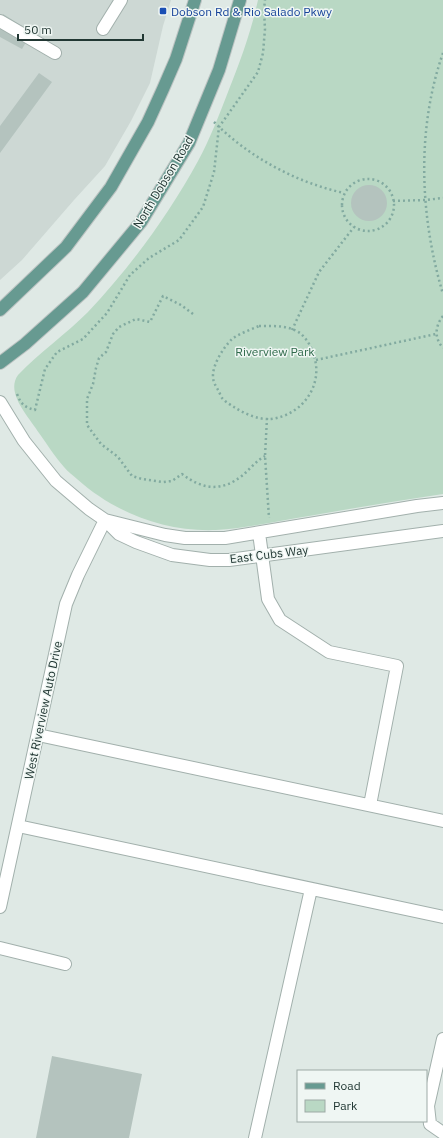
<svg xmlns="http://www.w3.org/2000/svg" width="443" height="1138" viewBox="0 0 443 1138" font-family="'IBM Plex Sans',sans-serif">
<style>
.built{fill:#cdd8d4}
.green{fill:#b9d8c4}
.building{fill:#b4c3be}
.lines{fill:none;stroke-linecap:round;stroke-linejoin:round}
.minor-casing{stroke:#a2b0ac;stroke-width:14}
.major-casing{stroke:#bcc3c2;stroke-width:14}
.path{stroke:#82aaa0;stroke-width:2.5;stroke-dasharray:2 3;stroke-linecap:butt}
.minor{stroke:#fff;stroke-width:12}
.major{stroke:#679a91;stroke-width:12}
.transit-dot{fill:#1a4fb4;stroke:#eff6f3;stroke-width:1.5}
.labels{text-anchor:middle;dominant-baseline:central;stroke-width:3;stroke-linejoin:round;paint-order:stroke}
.transit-label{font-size:12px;fill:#164399;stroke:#eff6f3;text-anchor:start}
.street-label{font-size:12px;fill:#213733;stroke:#eff6f3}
.park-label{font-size:12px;fill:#2f6a4b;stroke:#eff6f3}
</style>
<rect width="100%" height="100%" fill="#dfe9e5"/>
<path class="built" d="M 0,0 L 171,0 L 163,26 L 150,83 L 131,121 L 105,166 L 74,200 L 22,260 L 0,280 Z"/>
<path class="green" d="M 258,0 L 443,0 L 443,494 C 398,501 353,508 309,516 C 278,521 247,528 216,530 C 165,532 115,513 77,479 C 73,475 68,472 64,467 C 55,457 47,444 39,433 C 29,417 5,393 18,375 C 40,352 66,334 88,312 C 131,266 168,216 198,161 C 210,139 219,115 228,92 C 240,62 251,32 258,0 Z"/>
<path class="building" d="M 3,14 L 32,32 L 22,49 L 0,37 L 0,19 Z
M 39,73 L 52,82 L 0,153 L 0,126 Z
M351 203a18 18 0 1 1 36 0a18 18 0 1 1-36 0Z
M 52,1056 L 142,1074 L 129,1138 L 36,1138 Z"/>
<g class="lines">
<defs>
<path id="minor" d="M 0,21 L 55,53
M 103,29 L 121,0
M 0,402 L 24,441 L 56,481 L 89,509 L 105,520 L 119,534 L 136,542 L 172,555 L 210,560 L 229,560 L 443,531
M 105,520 L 165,535 L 185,538 L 225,538 L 417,506 L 443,503
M 259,533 L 268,599 L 280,620 L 329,652 L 397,666 L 370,805
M 38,735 L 443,821
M 18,826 L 443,917
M 0,907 L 66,604 L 78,575 L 105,520
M 0,948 L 65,964
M 443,1039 L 428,1106 L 430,1124 L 443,1133
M 255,1138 L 311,889"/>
<path id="major" d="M 0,310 L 66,247 L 111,187 L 148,122 L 163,89 L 176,59 L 195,0
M 0,363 L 25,344 L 83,292 L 141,222 L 189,143 L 219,70 L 240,0"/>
</defs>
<use href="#minor" class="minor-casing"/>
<use href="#major" class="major-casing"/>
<path class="path" d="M 443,53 C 416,130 420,217 443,294
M 214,122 C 249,157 295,182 344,193
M342 205a26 26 0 1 1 52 0a26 26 0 1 1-52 0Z
M 393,201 L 425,200 L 443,198
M 193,314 L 181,305 L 163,296 L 150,322 L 136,319 L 119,327 L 113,334 L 106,352 L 99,358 L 96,368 L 93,384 L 87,399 L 87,425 L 101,444 L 118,457 L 132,476 L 142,479 L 163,482 L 172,481 L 182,474 C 203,490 222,492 243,475 C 250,469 256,461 265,456
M 443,316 C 435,326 434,338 443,348
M 259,326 C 273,326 288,325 300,333 C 306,338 311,346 313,353 C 325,384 303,415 271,419 C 259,420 245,414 234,407 C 231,405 227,403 224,400 C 221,398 220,393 218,390 C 217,388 215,385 214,382 C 209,369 223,348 232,339 C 240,333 250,330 259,326 Z
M 292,330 L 319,272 L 354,227
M 316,360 L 436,334
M 17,394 C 21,404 24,407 35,410 L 45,369 L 57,352 L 83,339 L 107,313 L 130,275 L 149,258 L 179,240 L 203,207 L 214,172 L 219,127 L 258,72 L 263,53 L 265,29 L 264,10 L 265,0
M 267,418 L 265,456 L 269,518"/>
<use href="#minor" class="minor"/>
<use href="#major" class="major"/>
</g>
<rect class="transit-dot" x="159" y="7" width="8" height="8" rx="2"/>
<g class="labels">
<g class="transit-label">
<text x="171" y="11">Dobson Rd &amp; Rio Salado Pkwy</text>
</g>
<g class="street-label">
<text transform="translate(163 182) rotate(-59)">North Dobson Road</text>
<text transform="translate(269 554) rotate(-7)">East Cubs Way</text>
<text transform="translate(43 710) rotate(-78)">West Riverview Auto Drive</text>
</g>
<g class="park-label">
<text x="275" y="351">Riverview Park</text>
</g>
</g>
<rect x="297" y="1070" width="130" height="52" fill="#eff6f3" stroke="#9daaa6"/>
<rect x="305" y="1083" width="20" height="6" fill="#679a91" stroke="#9daaa6"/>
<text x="333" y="1090" font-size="12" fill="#213733">Road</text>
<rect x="305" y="1100" width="20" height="12" fill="#b9d8c4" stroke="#9daaa6"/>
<text x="333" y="1110" font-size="12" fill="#213733">Park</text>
<path d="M18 34v6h125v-6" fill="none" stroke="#213733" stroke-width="2"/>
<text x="24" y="34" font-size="12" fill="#213733" stroke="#eff6f3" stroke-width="3" paint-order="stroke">50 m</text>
</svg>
